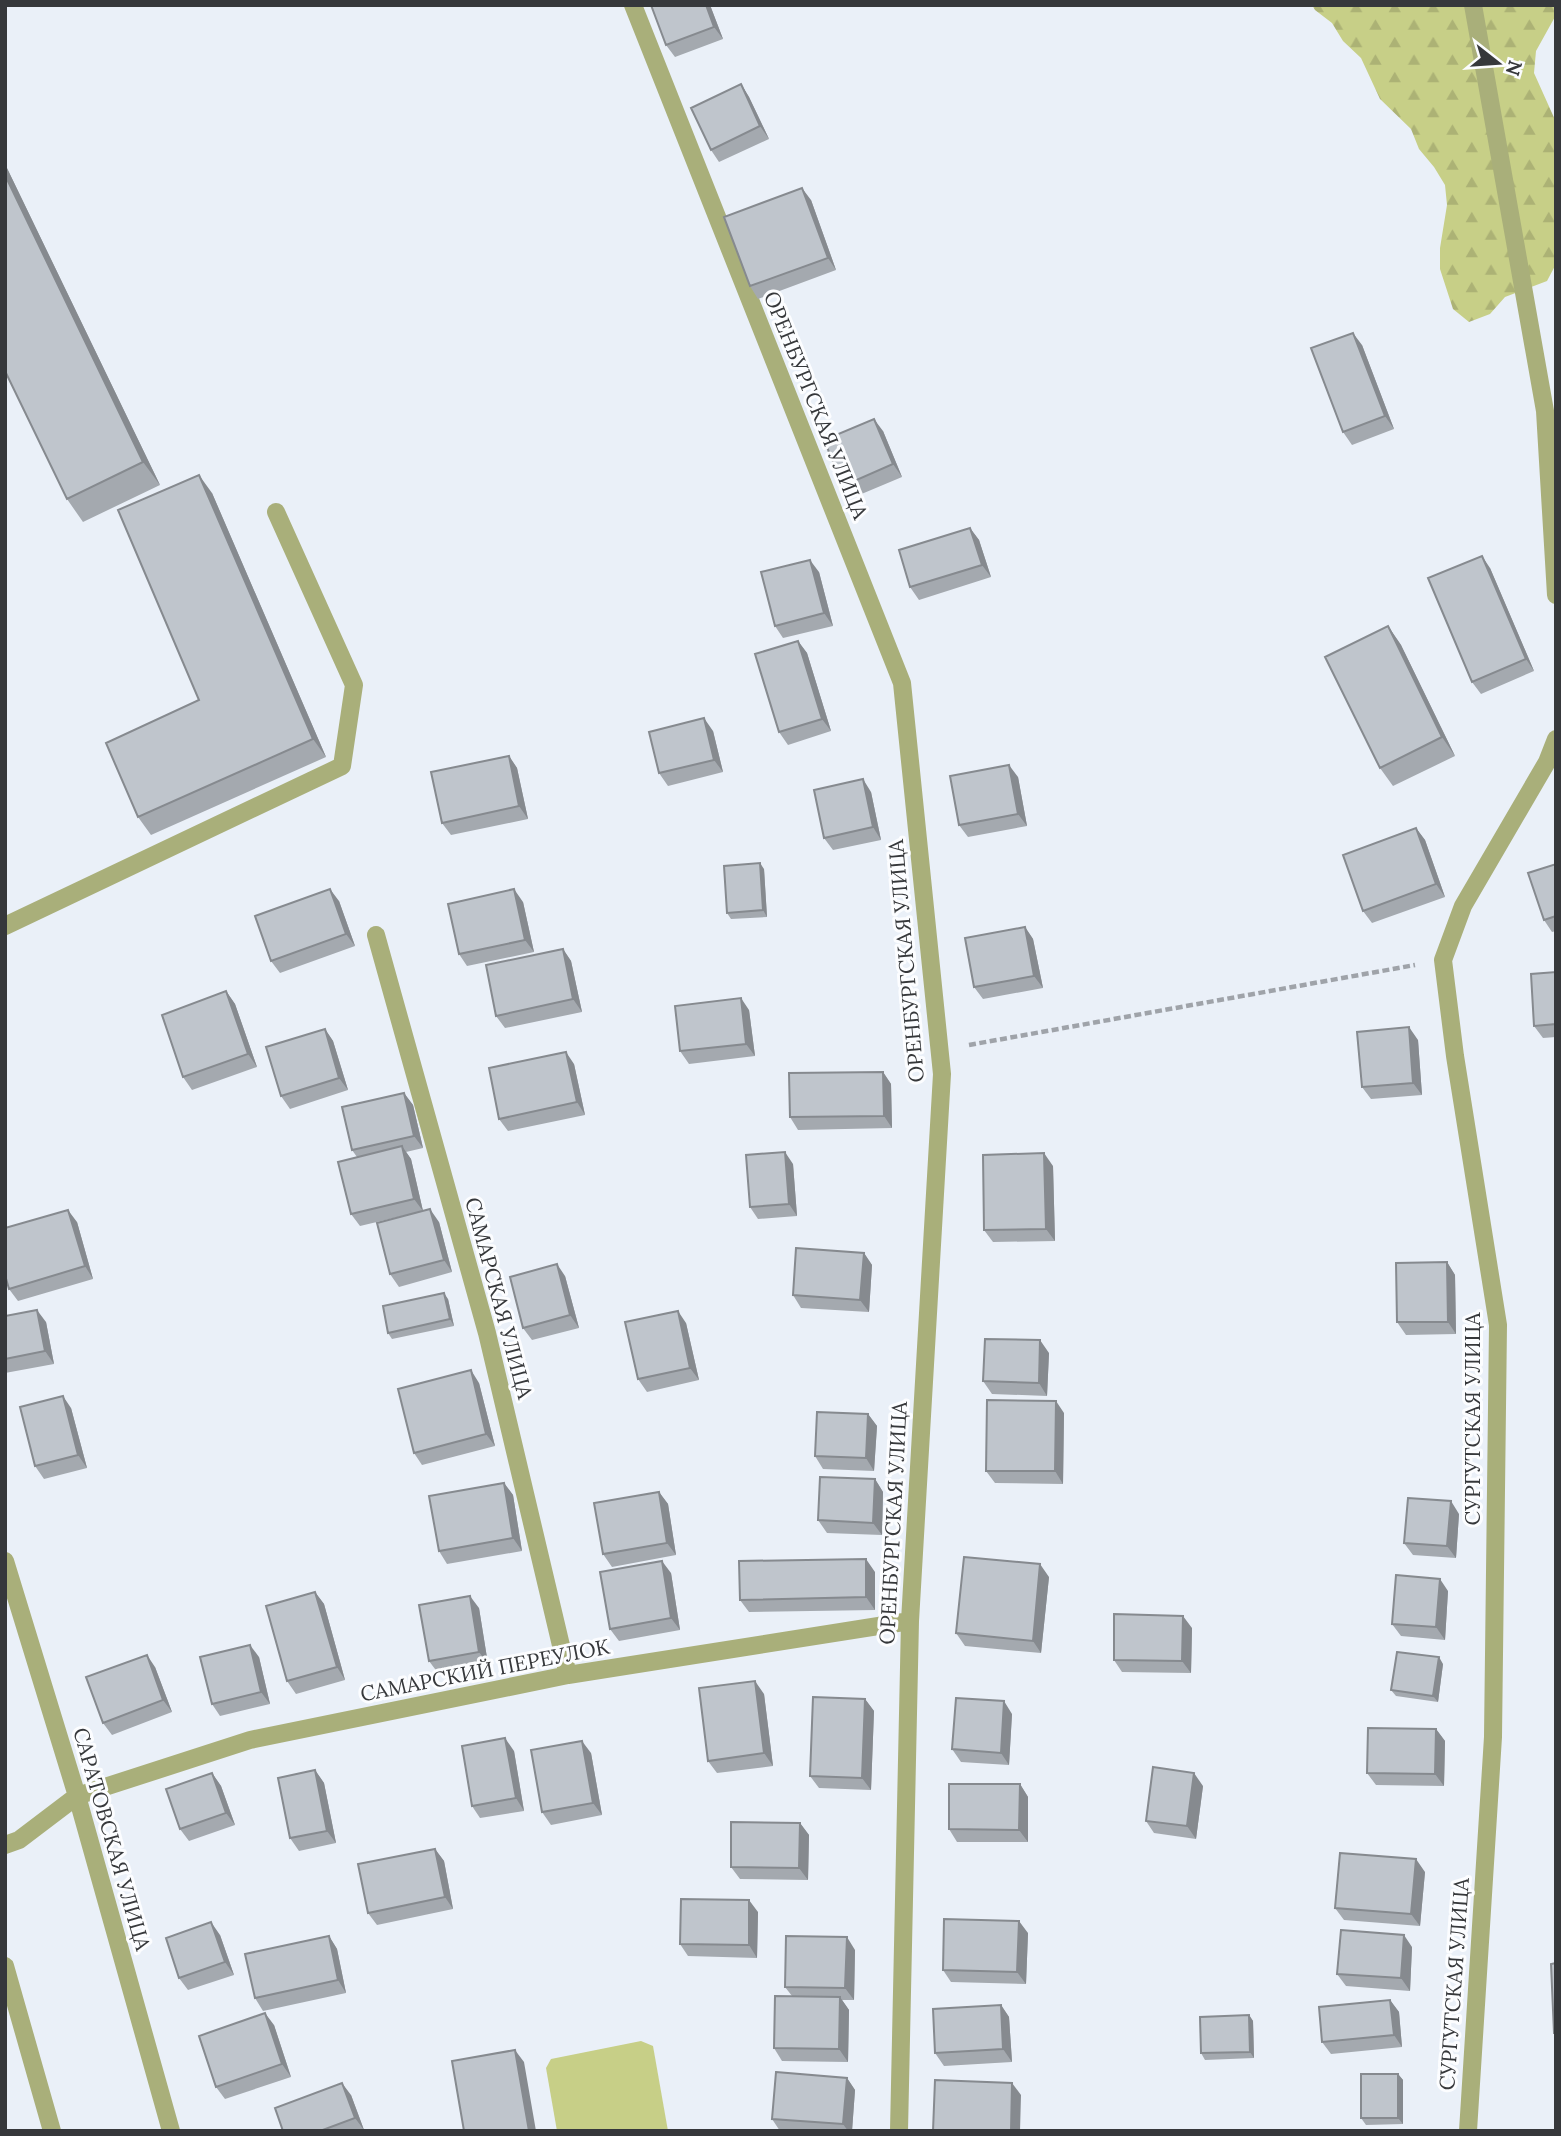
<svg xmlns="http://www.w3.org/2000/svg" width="1561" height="2136" viewBox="0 0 1561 2136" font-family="Lora,serif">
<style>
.forest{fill:url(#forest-firs)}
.garden{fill:#c7cf87}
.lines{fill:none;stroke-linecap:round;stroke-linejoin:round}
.path{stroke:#9fa3a9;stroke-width:4.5;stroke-dasharray:7 3.5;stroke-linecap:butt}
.minor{stroke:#a9af7a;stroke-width:18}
.wall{fill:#a4a9af}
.shaded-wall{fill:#868a8f}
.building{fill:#bfc5cc;stroke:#868a8f;stroke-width:2}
.labels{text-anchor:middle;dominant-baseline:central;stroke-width:6;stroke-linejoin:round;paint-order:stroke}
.street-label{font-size:21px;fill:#36383b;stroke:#fcfdff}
</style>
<defs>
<pattern id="forest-firs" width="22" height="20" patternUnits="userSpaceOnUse" patternTransform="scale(1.75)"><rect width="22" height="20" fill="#c7cf87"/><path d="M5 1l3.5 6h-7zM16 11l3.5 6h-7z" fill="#acb275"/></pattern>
</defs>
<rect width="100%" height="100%" fill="#eaf0f8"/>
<path class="forest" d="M 1312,5 L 1556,5 L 1556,15 L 1536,51 L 1534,73 L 1556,122 L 1556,264 L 1547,281 L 1505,297 L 1490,314 L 1469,322 L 1453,309 L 1440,269 L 1440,248 L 1447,205 L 1445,185 L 1434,167 L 1419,149 L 1411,129 L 1380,99 L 1361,58 L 1343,41 L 1332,23 L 1315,10 Z"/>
<path class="garden" d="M 641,2041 L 653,2046 L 668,2131 L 557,2131 L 546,2068 L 551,2059 Z"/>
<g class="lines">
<path class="path" d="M 969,1045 L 1415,965"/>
<path class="minor" d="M 633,5 L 902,683 L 942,1074 L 910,1621 L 899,2131
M 1473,5 L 1545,411 L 1556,595
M 5,926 L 342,766 L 354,685 L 276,512
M 376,935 L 487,1333 L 568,1675
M 5,1561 L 77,1796 L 171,2131
M 5,1845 L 19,1840 L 77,1796 L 250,1740 L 568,1675 L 910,1621
M 5,1966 L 52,2131
M 1468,2131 L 1493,1737 L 1498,1325 L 1455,1056 L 1443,960 L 1463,906 L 1547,762 L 1556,739"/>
</g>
<path class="wall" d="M 710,5 L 723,39 L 675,57 L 666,45 Z
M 741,84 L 749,97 L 769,139 L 719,162 L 711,150 Z
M 5,164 L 160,485 L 83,522 L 67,499 L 5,371 Z
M 811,200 L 836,270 L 758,299 L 750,286 Z
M 1362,345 L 1394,429 L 1352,445 L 1343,432 Z
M 883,431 L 902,477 L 852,498 L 843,486 Z
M 212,493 L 326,757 L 151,835 L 138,817 L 199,700 Z
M 970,528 L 979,540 L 991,577 L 919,600 L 910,587 Z
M 1490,568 L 1534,671 L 1481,694 L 1472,682 Z
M 819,572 L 833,626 L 783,638 L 775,626 Z
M 1388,626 L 1401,645 L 1455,756 L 1393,786 L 1380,768 Z
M 798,641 L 807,653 L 831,731 L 788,745 L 779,732 Z
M 713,731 L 723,772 L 668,786 L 659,773 Z
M 509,756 L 517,768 L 528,819 L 451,835 L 442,823 Z
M 1018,777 L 1027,826 L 968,837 L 959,825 Z
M 871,792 L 881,840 L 833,850 L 824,838 Z
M 1416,828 L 1425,840 L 1445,897 L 1372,923 L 1363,911 Z
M 1556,864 L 1556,931 L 1552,932 L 1544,920 Z
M 764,869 L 767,917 L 731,919 L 727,913 Z
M 339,901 L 355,946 L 280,973 L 271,961 Z
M 523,902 L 534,952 L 467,966 L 459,954 Z
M 1025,927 L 1033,939 L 1043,988 L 983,999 L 974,987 Z
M 563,949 L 571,961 L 582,1012 L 505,1028 L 496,1016 Z
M 1556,972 L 1556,1037 L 1543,1038 L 1534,1026 Z
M 226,991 L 235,1004 L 257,1067 L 192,1090 L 183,1077 Z
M 749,1010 L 755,1056 L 689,1064 L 680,1051 Z
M 325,1029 L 333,1041 L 348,1090 L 290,1109 L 281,1096 Z
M 1418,1040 L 1422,1095 L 1371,1099 L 1362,1087 Z
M 574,1064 L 585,1115 L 508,1131 L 499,1119 Z
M 883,1072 L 891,1084 L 892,1128 L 798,1130 L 790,1117 Z
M 404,1093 L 413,1105 L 423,1148 L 406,1152 L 411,1159 L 423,1211 L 360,1226 L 351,1214 L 357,1157 L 352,1150 Z
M 793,1164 L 797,1216 L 758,1219 L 750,1207 Z
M 1053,1166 L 1055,1241 L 993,1242 L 984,1230 Z
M 77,1222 L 93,1279 L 18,1301 L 9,1289 Z
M 439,1222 L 452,1272 L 399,1287 L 390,1274 Z
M 864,1253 L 872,1265 L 869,1312 L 801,1308 L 793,1295 Z
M 1447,1262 L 1455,1275 L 1456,1334 L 1406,1335 L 1397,1322 Z
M 565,1276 L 579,1328 L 532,1340 L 523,1328 Z
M 448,1299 L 454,1326 L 392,1339 L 388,1333 Z
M 5,1316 L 46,1322 L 54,1364 L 5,1373 Z
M 686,1323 L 699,1380 L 647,1392 L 638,1379 Z
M 1049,1353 L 1047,1396 L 992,1394 L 983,1381 Z
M 479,1383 L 495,1446 L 422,1465 L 414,1453 Z
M 71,1408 L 87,1468 L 44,1479 L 35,1466 Z
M 1064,1413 L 1063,1484 L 995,1483 L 986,1471 Z
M 868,1414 L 877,1426 L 874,1471 L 823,1469 L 815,1456 Z
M 875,1479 L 883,1492 L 882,1535 L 827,1533 L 818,1520 Z
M 504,1483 L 513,1495 L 522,1551 L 447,1564 L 439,1551 Z
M 659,1492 L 668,1504 L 676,1555 L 612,1567 L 603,1554 Z
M 1459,1514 L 1456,1558 L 1413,1555 L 1404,1543 Z
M 875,1572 L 875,1610 L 749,1612 L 740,1600 Z
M 671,1573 L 680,1630 L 619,1641 L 610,1629 Z
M 1049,1577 L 1041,1653 L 965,1646 L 956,1633 Z
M 1448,1591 L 1445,1640 L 1401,1636 L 1392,1624 Z
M 315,1592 L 324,1604 L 345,1680 L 296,1694 L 287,1681 Z
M 479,1608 L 488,1664 L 438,1673 L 429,1661 Z
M 1192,1628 L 1191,1673 L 1122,1672 L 1114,1660 Z
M 259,1657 L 270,1704 L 220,1716 L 212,1704 Z
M 1443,1664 L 1438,1702 L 1396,1696 L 1391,1690 Z
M 155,1667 L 172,1712 L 112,1735 L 103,1723 Z
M 764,1694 L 773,1766 L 717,1773 L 708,1761 Z
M 865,1699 L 874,1711 L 871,1790 L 819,1788 L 810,1776 Z
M 1012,1714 L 1009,1765 L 961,1762 L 952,1749 Z
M 1436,1729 L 1445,1741 L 1444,1786 L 1376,1785 L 1367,1773 Z
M 514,1751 L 524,1811 L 480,1818 L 472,1806 Z
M 591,1753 L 602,1815 L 551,1825 L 542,1812 Z
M 315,1770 L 324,1783 L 336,1843 L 299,1851 L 290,1838 Z
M 212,1773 L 221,1786 L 235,1825 L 189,1841 L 180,1829 Z
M 1020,1784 L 1028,1797 L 1028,1842 L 957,1842 L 949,1829 Z
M 1203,1786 L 1196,1839 L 1154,1833 L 1146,1821 Z
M 800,1823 L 809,1835 L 808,1880 L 740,1879 L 731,1867 Z
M 435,1849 L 444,1861 L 453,1909 L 377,1925 L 368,1913 Z
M 1425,1872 L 1420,1926 L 1344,1920 L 1335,1908 Z
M 758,1912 L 757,1958 L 688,1956 L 680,1944 Z
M 1028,1933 L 1026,1984 L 951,1982 L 943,1970 Z
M 220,1935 L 234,1975 L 188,1990 L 179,1978 Z
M 329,1936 L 337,1949 L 346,1993 L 263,2011 L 255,1998 Z
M 1412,1947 L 1410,1991 L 1346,1986 L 1337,1974 Z
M 855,1950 L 854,2000 L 842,2000 L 849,2010 L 848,2062 L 782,2061 L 774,2048 L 792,1996 L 785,1987 Z
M 1390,2000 L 1399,2012 L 1402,2047 L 1331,2054 L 1322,2042 Z
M 1001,2005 L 1009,2017 L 1012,2062 L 944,2066 L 935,2053 Z
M 1249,2015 L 1253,2021 L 1254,2058 L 1205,2060 L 1201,2053 Z
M 274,2025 L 291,2077 L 225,2099 L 216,2087 Z
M 1398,2074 L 1403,2080 L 1403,2124 L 1366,2125 L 1361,2118 Z
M 847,2078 L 855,2090 L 852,2131 L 780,2131 L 772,2119 Z
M 351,2095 L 364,2130 L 283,2131 Z"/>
<path class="shaded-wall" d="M 706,5 L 710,5 L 723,39 L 714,27 Z
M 741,84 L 749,97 L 769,139 L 760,126 Z
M 5,164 L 160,485 L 143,462 L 5,175 Z
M 802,188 L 811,200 L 836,270 L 828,258 Z
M 1353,333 L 1362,345 L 1394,429 L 1385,416 Z
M 874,419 L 883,431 L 902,477 L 893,464 Z
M 199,475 L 212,493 L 326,757 L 313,739 Z
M 970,528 L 979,540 L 991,577 L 982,565 Z
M 1482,556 L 1490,568 L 1534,671 L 1526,659 Z
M 810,560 L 819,572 L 833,626 L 824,613 Z
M 1388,626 L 1401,645 L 1455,756 L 1442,737 Z
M 798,641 L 807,653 L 831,731 L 822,719 Z
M 704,718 L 713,731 L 723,772 L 714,760 Z
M 509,756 L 517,768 L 528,819 L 519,806 Z
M 1009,765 L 1018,777 L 1027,826 L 1018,814 Z
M 863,779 L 871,792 L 881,840 L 873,827 Z
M 1416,828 L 1425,840 L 1445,897 L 1436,884 Z
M 760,863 L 764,869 L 767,917 L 763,910 Z
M 330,889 L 339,901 L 355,946 L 346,934 Z
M 514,889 L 523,902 L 534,952 L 525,940 Z
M 1025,927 L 1033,939 L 1043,988 L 1034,976 Z
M 563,949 L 571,961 L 582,1012 L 573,999 Z
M 226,991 L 235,1004 L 257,1067 L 248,1054 Z
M 741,998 L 749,1010 L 755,1056 L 746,1044 Z
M 1409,1027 L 1418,1040 L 1422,1095 L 1413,1083 Z
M 325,1029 L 333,1041 L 348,1090 L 339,1078 Z
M 566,1052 L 574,1064 L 585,1115 L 577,1102 Z
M 883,1072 L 891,1084 L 892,1128 L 884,1116 Z
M 404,1093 L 413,1105 L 423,1148 L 414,1136 Z
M 402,1146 L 411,1159 L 423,1211 L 414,1199 Z
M 785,1152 L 793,1164 L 797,1216 L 789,1204 Z
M 1044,1153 L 1053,1166 L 1055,1241 L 1046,1229 Z
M 430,1209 L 439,1222 L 452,1272 L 444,1260 Z
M 68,1210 L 77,1222 L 93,1279 L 85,1266 Z
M 864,1253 L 872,1265 L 869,1312 L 860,1300 Z
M 1447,1262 L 1455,1275 L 1456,1334 L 1448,1322 Z
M 557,1264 L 565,1276 L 579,1328 L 570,1315 Z
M 444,1293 L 448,1299 L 454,1326 L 450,1319 Z
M 37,1310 L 46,1322 L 54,1364 L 45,1351 Z
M 678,1311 L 686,1323 L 699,1380 L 690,1368 Z
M 1040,1340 L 1049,1353 L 1047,1396 L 1039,1383 Z
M 471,1370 L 479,1383 L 495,1446 L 486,1434 Z
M 63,1396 L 71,1408 L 87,1468 L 78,1455 Z
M 1056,1401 L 1064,1413 L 1063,1484 L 1055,1471 Z
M 868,1414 L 877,1426 L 874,1471 L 866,1458 Z
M 875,1479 L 883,1492 L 882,1535 L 873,1523 Z
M 504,1483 L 513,1495 L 522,1551 L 513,1538 Z
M 659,1492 L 668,1504 L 676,1555 L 667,1543 Z
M 1451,1501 L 1459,1514 L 1456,1558 L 1447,1546 Z
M 866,1559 L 875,1572 L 875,1610 L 866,1597 Z
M 662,1561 L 671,1573 L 680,1630 L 671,1618 Z
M 1040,1564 L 1049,1577 L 1041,1653 L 1033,1641 Z
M 1440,1579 L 1448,1591 L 1445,1640 L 1436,1627 Z
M 315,1592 L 324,1604 L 345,1680 L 337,1667 Z
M 470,1596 L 479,1608 L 488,1664 L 479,1652 Z
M 1183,1616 L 1192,1628 L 1191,1673 L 1182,1661 Z
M 250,1645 L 259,1657 L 270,1704 L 261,1692 Z
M 147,1655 L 155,1667 L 172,1712 L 163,1700 Z
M 1439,1657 L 1443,1664 L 1438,1702 L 1433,1696 Z
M 755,1681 L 764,1694 L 773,1766 L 764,1753 Z
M 865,1699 L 874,1711 L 871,1790 L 862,1778 Z
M 1004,1701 L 1012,1714 L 1009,1765 L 1001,1753 Z
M 1436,1729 L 1445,1741 L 1444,1786 L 1435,1774 Z
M 505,1738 L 514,1751 L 524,1811 L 516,1798 Z
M 582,1741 L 591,1753 L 602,1815 L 593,1803 Z
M 315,1770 L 324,1783 L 336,1843 L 327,1831 Z
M 212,1773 L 221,1786 L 235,1825 L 226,1813 Z
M 1194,1773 L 1203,1786 L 1196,1839 L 1187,1826 Z
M 1020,1784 L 1028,1797 L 1028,1842 L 1019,1830 Z
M 800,1823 L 809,1835 L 808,1880 L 799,1868 Z
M 435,1849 L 444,1861 L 453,1909 L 445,1897 Z
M 1416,1859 L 1425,1872 L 1420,1926 L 1411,1914 Z
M 749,1900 L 758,1912 L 757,1958 L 749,1945 Z
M 1019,1921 L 1028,1933 L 1026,1984 L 1017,1972 Z
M 211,1922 L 220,1935 L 234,1975 L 225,1962 Z
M 1404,1935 L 1412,1947 L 1410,1991 L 1401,1978 Z
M 329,1936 L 337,1949 L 346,1993 L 338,1980 Z
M 847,1937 L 855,1950 L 854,2000 L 845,1988 Z
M 840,1997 L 849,2010 L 848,2062 L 839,2049 Z
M 1390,2000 L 1399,2012 L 1402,2047 L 1394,2035 Z
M 1001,2005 L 1009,2017 L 1012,2062 L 1003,2049 Z
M 265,2013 L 274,2025 L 291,2077 L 282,2064 Z
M 1249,2015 L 1253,2021 L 1254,2058 L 1250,2052 Z
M 515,2050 L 524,2062 L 536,2131 L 529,2131 Z
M 1398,2074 L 1403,2080 L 1403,2124 L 1398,2118 Z
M 847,2078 L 855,2090 L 852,2131 L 848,2131 L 843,2124 Z
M 342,2083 L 351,2095 L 364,2130 L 355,2118 Z
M 1012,2083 L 1021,2095 L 1020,2131 L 1011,2131 Z"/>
<path class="building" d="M 651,5 L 706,5 L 714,27 L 666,45 Z
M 741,84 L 760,126 L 711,150 L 691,108 Z
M 5,175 L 143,462 L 67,499 L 5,371 Z
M 802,188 L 828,258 L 750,286 L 724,217 Z
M 1353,333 L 1385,416 L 1343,432 L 1311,348 Z
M 874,419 L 893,464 L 843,486 L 824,440 Z
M 199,475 L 313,739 L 138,817 L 106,743 L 199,700 L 118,510 Z
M 970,528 L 982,565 L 910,587 L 899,550 Z
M 1482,556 L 1526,659 L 1472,682 L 1428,578 Z
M 810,560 L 824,613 L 775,626 L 761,572 Z
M 1388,626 L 1442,737 L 1380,768 L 1325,657 Z
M 798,641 L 822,719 L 779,732 L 755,654 Z
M 704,718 L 714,760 L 659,773 L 649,732 Z
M 509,756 L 519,806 L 442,823 L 431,772 Z
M 1009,765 L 1018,814 L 959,825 L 950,776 Z
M 863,779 L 873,827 L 824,838 L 814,790 Z
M 1416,828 L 1436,884 L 1363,911 L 1343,855 Z
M 760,863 L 763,910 L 727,913 L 724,866 Z
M 1556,864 L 1556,916 L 1544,920 L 1528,873 Z
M 330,889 L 346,934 L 271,961 L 255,916 Z
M 514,889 L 525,940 L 459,954 L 448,904 Z
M 1025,927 L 1034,976 L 974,987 L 965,938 Z
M 563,949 L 573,999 L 496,1016 L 486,965 Z
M 1556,972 L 1556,1024 L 1534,1026 L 1531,974 Z
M 226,991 L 248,1054 L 183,1077 L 162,1015 Z
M 741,998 L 746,1044 L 680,1051 L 675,1006 Z
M 1409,1027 L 1413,1083 L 1362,1087 L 1357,1032 Z
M 325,1029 L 339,1078 L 281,1096 L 266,1047 Z
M 566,1052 L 577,1102 L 499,1119 L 489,1068 Z
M 883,1072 L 884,1116 L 790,1117 L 789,1073 Z
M 404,1093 L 414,1136 L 352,1150 L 342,1107 Z
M 402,1146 L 414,1199 L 351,1214 L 338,1162 Z
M 785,1152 L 789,1204 L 750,1207 L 746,1155 Z
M 1044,1153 L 1046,1229 L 984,1230 L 983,1155 Z
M 430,1209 L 444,1260 L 390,1274 L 377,1223 Z
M 68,1210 L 85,1266 L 9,1289 L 5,1275 L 5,1228 Z
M 796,1248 L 864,1253 L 860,1300 L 793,1295 Z
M 1447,1262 L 1448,1322 L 1397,1322 L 1396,1263 Z
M 557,1264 L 570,1315 L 523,1328 L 510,1277 Z
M 444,1293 L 450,1319 L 388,1333 L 383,1306 Z
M 37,1310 L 45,1351 L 5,1359 L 5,1316 Z
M 678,1311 L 690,1368 L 638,1379 L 625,1322 Z
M 985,1339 L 1040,1340 L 1039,1383 L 983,1381 Z
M 471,1370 L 486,1434 L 414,1453 L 398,1389 Z
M 63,1396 L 78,1455 L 35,1466 L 20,1407 Z
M 987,1400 L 1056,1401 L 1055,1471 L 986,1471 Z
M 817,1412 L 868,1414 L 866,1458 L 815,1456 Z
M 820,1477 L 875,1479 L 873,1523 L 818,1520 Z
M 504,1483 L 513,1538 L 439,1551 L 429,1496 Z
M 659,1492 L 667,1543 L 603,1554 L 594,1503 Z
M 1408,1498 L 1451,1501 L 1447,1546 L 1404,1543 Z
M 964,1557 L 1040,1564 L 1033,1641 L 956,1633 Z
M 866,1559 L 866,1597 L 740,1600 L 739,1561 Z
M 662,1561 L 671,1618 L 610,1629 L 600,1572 Z
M 1396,1575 L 1440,1579 L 1436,1627 L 1392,1624 Z
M 315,1592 L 337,1667 L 287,1681 L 266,1606 Z
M 470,1596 L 479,1652 L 429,1661 L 419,1605 Z
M 1114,1614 L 1183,1616 L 1182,1661 L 1114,1660 Z
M 250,1645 L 261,1692 L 212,1704 L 200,1657 Z
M 1397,1652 L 1439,1657 L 1433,1696 L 1391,1690 Z
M 147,1655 L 163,1700 L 103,1723 L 86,1677 Z
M 755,1681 L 764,1753 L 708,1761 L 699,1688 Z
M 813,1697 L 865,1699 L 862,1778 L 810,1776 Z
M 956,1698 L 1004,1701 L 1001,1753 L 952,1749 Z
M 1368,1728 L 1436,1729 L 1435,1774 L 1367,1773 Z
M 505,1738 L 516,1798 L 472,1806 L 462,1746 Z
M 582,1741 L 593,1803 L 542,1812 L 531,1750 Z
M 1153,1767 L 1194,1773 L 1187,1826 L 1146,1821 Z
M 315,1770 L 327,1831 L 290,1838 L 278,1778 Z
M 212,1773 L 226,1813 L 180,1829 L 166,1789 Z
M 949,1784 L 1020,1784 L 1019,1830 L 949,1829 Z
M 731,1822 L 800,1823 L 799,1868 L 731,1867 Z
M 435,1849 L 445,1897 L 368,1913 L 358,1864 Z
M 1340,1853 L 1416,1859 L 1411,1914 L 1335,1908 Z
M 681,1899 L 749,1900 L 749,1945 L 680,1944 Z
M 944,1919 L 1019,1921 L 1017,1972 L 943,1970 Z
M 211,1922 L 225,1962 L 179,1978 L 166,1938 Z
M 1341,1930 L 1404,1935 L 1401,1978 L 1337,1974 Z
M 329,1936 L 338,1980 L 255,1998 L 245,1954 Z
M 786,1936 L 847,1937 L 845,1988 L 785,1987 Z
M 1556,1963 L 1556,2033 L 1554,2033 L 1551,1964 Z
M 775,1996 L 840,1997 L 839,2049 L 774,2048 Z
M 1390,2000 L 1394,2035 L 1322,2042 L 1319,2007 Z
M 1001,2005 L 1003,2049 L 935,2053 L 933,2009 Z
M 265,2013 L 282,2064 L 216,2087 L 199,2036 Z
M 1249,2015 L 1250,2052 L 1201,2053 L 1200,2017 Z
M 515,2050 L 529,2131 L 464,2131 L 452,2061 Z
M 776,2072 L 847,2078 L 843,2124 L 772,2119 Z
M 1361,2074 L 1398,2074 L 1398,2118 L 1361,2118 Z
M 935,2080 L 1012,2083 L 1011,2131 L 933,2131 Z
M 342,2083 L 355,2118 L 320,2131 L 283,2131 L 275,2108 Z"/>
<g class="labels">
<g class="street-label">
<text transform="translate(816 405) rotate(68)">ОРЕНБУРГСКАЯ УЛИЦА</text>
<text transform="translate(906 961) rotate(-95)">ОРЕНБУРГСКАЯ УЛИЦА</text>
<text transform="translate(499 1298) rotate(75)">САМАРСКАЯ УЛИЦА</text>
<text transform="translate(1472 1419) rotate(-90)">СУРГУТСКАЯ УЛИЦА</text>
<text transform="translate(893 1523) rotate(-87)">ОРЕНБУРГСКАЯ УЛИЦА</text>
<text transform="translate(485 1670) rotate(-11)">САМАРСКИЙ ПЕРЕУЛОК</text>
<text transform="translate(112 1839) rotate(74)">САРАТОВСКАЯ УЛИЦА</text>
<text transform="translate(1454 1984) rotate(-86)">СУРГУТСКАЯ УЛИЦА</text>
</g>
</g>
<rect width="1561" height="2136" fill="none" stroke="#36383b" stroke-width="14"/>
<g transform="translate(1498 63) rotate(107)" stroke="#fcfdff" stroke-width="5" paint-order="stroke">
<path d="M0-5L12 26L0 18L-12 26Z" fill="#36383b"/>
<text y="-10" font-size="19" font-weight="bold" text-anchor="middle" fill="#36383b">N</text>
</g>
</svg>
